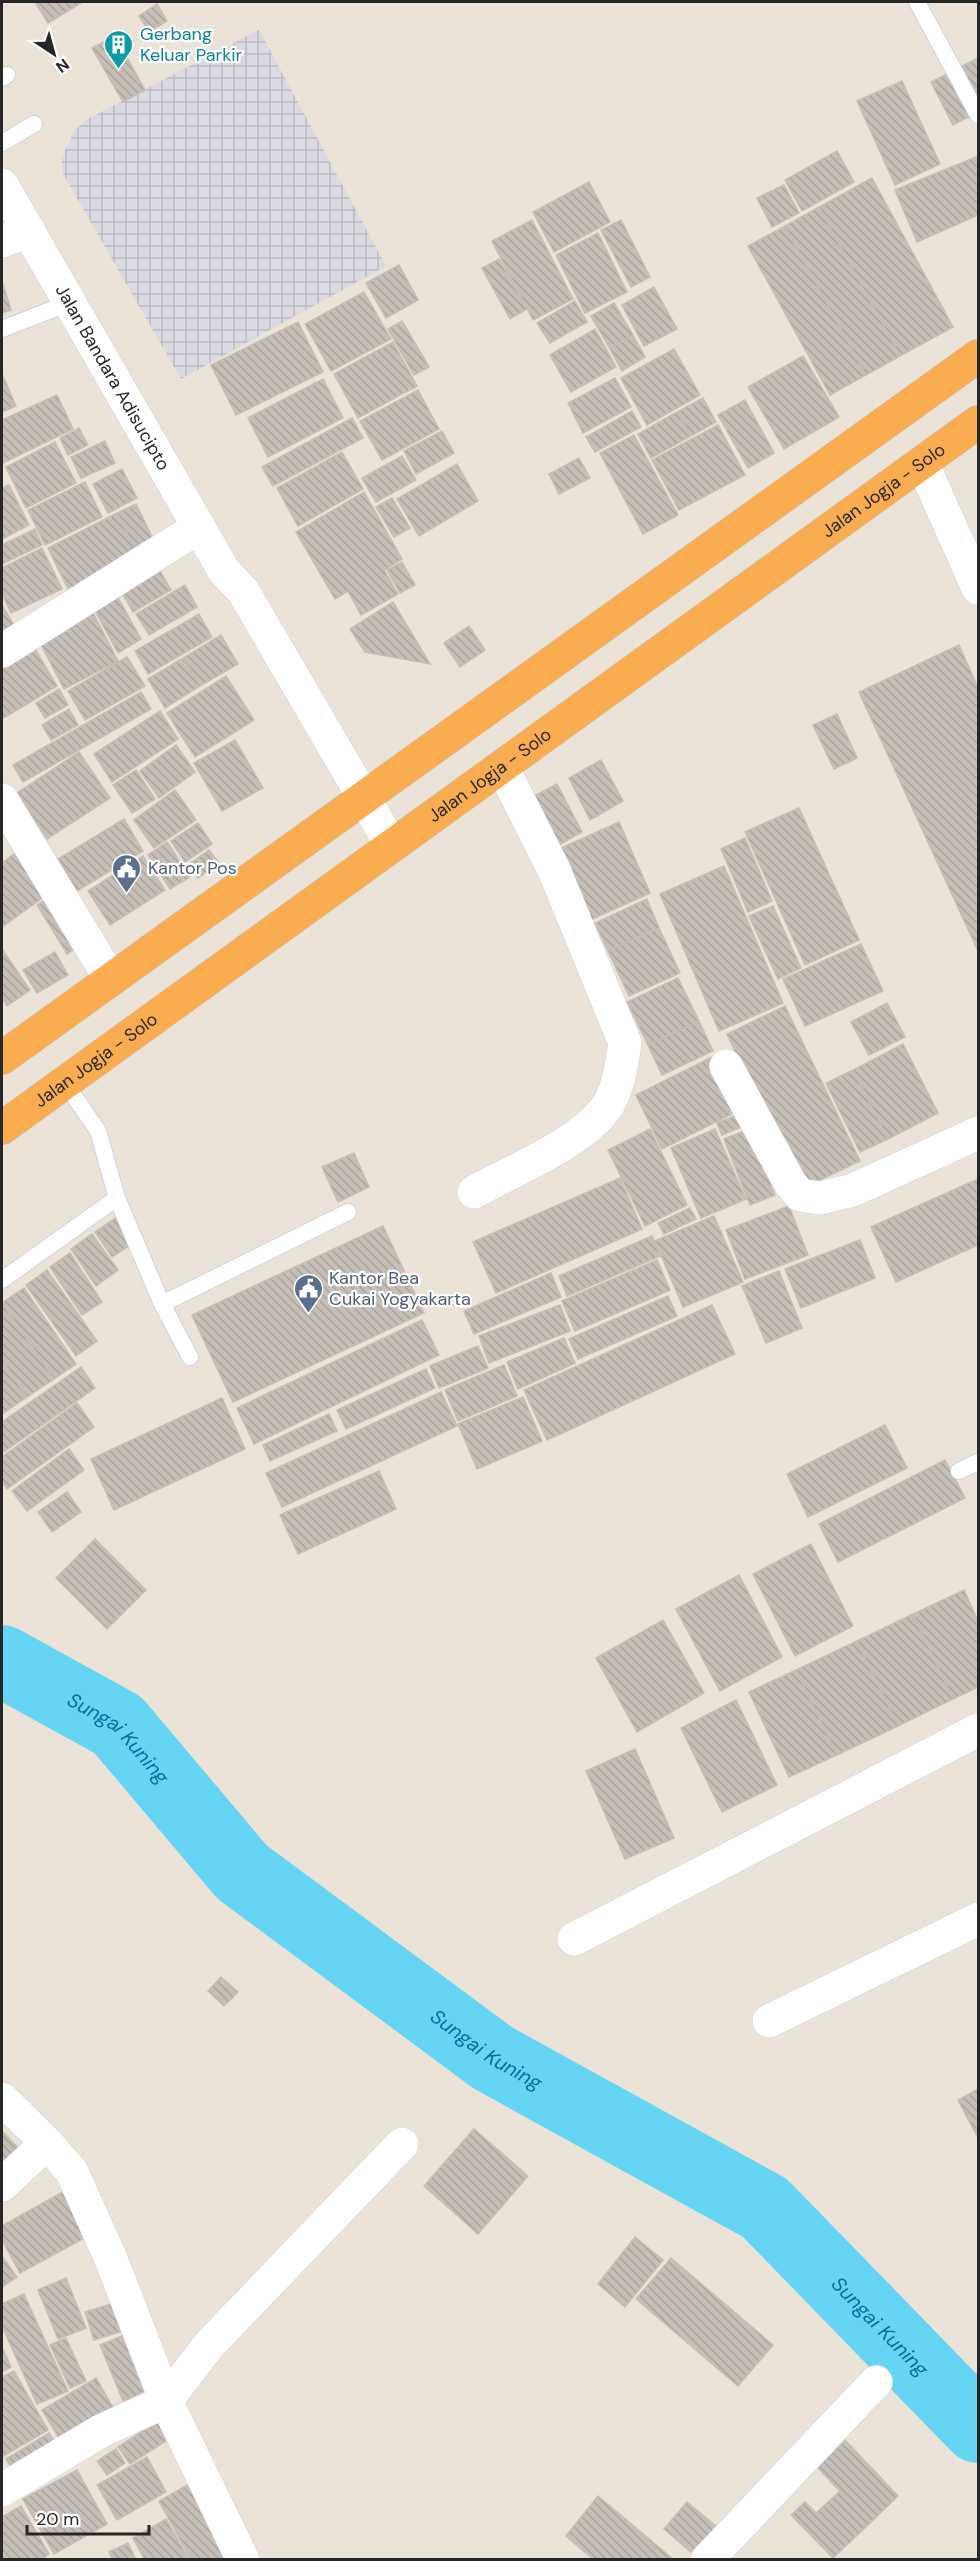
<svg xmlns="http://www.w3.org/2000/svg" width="980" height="2561" viewBox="0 0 980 2561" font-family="'DM Sans',sans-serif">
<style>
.industrial{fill:url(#industrial-grid)}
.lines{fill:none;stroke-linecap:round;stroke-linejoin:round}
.river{stroke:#65d5f3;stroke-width:72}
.building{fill:url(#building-back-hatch);stroke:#c6beb2;stroke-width:1.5}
.service-casing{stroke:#cdd2e2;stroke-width:18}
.minor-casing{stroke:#cdd2e2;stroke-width:34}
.tertiary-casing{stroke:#cdd2e2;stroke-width:34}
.trunk-casing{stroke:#c3c3c3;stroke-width:34}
.service{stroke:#fff;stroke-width:16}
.minor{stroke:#fff;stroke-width:33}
.tertiary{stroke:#fff;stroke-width:33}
.trunk{stroke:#faac50;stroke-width:33}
.labels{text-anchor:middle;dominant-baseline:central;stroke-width:4.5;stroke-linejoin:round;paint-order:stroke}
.culture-label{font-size:18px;fill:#0d838f;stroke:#fff;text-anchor:start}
.street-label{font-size:18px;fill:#272727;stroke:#fff}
.service-label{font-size:18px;fill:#4e5e75;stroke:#fff;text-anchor:start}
.water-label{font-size:20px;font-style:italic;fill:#08719b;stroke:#fff}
</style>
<defs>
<pattern id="industrial-grid" width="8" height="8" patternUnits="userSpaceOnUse" patternTransform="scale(1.5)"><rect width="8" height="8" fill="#dbd9e2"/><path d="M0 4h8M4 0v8" fill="none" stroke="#bcbac2"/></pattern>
<pattern id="building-back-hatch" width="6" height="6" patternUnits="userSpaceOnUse" patternTransform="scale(1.5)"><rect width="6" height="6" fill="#c6bfb8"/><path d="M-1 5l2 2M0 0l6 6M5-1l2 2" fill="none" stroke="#aaa49e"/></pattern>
</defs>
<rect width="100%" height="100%" fill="#ebe2d8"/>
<path class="industrial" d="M 259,30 L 386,266 L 181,379 L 62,172 L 62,157 L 75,130 L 88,119 Z"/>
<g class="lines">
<path class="river" id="s1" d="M 2,1661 L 118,1725 L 242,1872 L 493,2058 L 765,2208 L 978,2427"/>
</g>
<path class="building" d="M 35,2 L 83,2 L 48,23 Z
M 157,4 L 167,21 L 149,32 L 139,16 Z
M 115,36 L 145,90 L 123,102 L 92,48 Z
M 978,58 L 978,112 L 953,125 L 931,82 Z
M 902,81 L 940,164 L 895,185 L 857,101 Z
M 837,151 L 854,182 L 802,211 L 785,180 Z
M 976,157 L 978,163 L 978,215 L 917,242 L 895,190 Z
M 872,178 L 953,327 L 900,356 L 819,207 Z
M 589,182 L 610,222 L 554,252 L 533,212 Z
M 784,185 L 799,213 L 772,227 L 757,198 Z
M 819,207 L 900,356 L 866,375 L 785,226 Z
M 532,220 L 573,299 L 533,320 L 492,241 Z
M 621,220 L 650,277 L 631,287 L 601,230 Z
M 785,226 L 866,375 L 830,395 L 748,246 Z
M 598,233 L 627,292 L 585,313 L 556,255 Z
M 499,259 L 527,309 L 510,319 L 482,268 Z
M 399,265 L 418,300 L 386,318 L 366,283 Z
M 2,281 L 11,310 L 2,313 Z
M 654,287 L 677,329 L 644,346 L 622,305 Z
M 364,292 L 391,339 L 331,371 L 305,324 Z
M 575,301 L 587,322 L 550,343 L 537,323 Z
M 614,303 L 633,335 L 610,349 L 591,316 Z
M 402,321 L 429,367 L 414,375 L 388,329 Z
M 298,322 L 323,372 L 236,415 L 211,365 Z
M 595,329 L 616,367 L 571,392 L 550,355 Z
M 633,335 L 645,357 L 622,371 L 610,349 Z
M 393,342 L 417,386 L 358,418 L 334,374 Z
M 674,349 L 700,395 L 647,425 L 621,378 Z
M 803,356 L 839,417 L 784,449 L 748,387 Z
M 3,376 L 16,406 L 2,412 L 2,377 Z
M 615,378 L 631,407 L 583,433 L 568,403 Z
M 323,379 L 343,418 L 268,457 L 248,418 Z
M 418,390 L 439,429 L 382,460 L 360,421 Z
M 57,395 L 73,429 L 3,463 L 2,420 Z
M 703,398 L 716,422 L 691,436 L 677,412 Z
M 745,400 L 774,453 L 748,468 L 718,415 Z
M 632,411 L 641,427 L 595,452 L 586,437 Z
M 677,412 L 691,436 L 651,458 L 638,434 Z
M 352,418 L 363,438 L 273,486 L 262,467 Z
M 718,425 L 745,475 L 679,510 L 652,460 Z
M 79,428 L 88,445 L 68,455 L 60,438 Z
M 442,431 L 454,453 L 416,474 L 404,451 Z
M 634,435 L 678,515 L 643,534 L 600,453 Z
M 105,441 L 115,463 L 81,478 L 71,457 Z
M 55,442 L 76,483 L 26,508 L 6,467 Z
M 342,452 L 363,489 L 298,526 L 277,488 Z
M 402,456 L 416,480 L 376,502 L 362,478 Z
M 579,458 L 590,478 L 559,494 L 549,474 Z
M 457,464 L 478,501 L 419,536 L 397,499 Z
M 122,469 L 137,498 L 108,513 L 93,484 Z
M 85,482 L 102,517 L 45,545 L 28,510 Z
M 9,485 L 29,525 L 2,539 L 2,488 Z
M 364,492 L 402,559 L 384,570 L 398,594 L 361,615 L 348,591 L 335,599 L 296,532 Z
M 392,498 L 410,528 L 394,537 L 376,507 Z
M 136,504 L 157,547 L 138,555 L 117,513 Z
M 117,513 L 138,555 L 69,591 L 48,548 Z
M 35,529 L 42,545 L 2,564 L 2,545 Z
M 42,548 L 62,589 L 11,613 L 2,594 L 2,568 Z
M 402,562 L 415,585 L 400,593 L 387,570 Z
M 159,569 L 171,590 L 133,612 L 121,591 Z
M 185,585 L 197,607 L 149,635 L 136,614 Z
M 115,592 L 141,639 L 118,653 L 92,605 Z
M 393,602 L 430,664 L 365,652 L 350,629 Z
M 2,605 L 14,625 L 2,632 Z
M 89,605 L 118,661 L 64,689 L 35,633 Z
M 199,614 L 212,637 L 148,674 L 135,651 Z
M 469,626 L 485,650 L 460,667 L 444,643 Z
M 221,635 L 238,664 L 200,686 L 183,658 Z
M 29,639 L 57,686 L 2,719 L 2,656 Z
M 959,645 L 978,688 L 978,951 L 859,692 Z
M 127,657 L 145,686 L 85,720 L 68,691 Z
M 183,658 L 200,686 L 165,708 L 148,679 Z
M 226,676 L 254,720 L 195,757 L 167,713 Z
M 59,689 L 68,705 L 45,718 L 36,703 Z
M 141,692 L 151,709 L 23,782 L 13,765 Z
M 69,709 L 78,725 L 51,740 L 42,725 Z
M 160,711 L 178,739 L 112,782 L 94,754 Z
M 837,714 L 857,758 L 834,769 L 813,725 Z
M 235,740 L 263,788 L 222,811 L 194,763 Z
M 176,745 L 195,772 L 159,798 L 140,771 Z
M 79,752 L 110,798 L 47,839 L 17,793 Z
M 601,760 L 623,801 L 590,820 L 569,778 Z
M 136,770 L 155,799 L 132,813 L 113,785 Z
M 557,784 L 582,832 L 559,845 L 534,796 Z
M 175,790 L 196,820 L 154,848 L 134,820 Z
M 799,808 L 859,940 L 805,965 L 745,832 Z
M 124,819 L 143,851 L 77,891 L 58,859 Z
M 619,822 L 650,893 L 588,921 L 557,850 Z
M 198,823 L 212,844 L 185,862 L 171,841 Z
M 745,838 L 772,901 L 748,912 L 721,849 Z
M 167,842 L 190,877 L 170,889 L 148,855 Z
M 209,850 L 219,863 L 198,878 L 188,865 Z
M 15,853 L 45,896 L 2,927 L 2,863 Z
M 143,856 L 165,890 L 110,925 L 88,891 Z
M 724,866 L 783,1003 L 719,1031 L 660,894 Z
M 56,893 L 86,941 L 67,954 L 37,905 Z
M 647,899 L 659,928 L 608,951 L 595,923 Z
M 773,906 L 801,968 L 778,979 L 749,916 Z
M 659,928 L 680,973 L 629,996 L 608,951 Z
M 861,944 L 883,991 L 805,1026 L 783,979 Z
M 2,949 L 30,990 L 7,1006 L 2,998 Z
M 55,952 L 68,975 L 37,993 L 23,970 Z
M 678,978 L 699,1021 L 648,1045 L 627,1002 Z
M 887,1003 L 905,1037 L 869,1055 L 851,1022 Z
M 785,1006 L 860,1161 L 801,1189 L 727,1034 Z
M 699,1021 L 713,1051 L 662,1075 L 648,1045 Z
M 903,1044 L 938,1113 L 888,1139 L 853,1070 Z
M 716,1055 L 742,1109 L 662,1149 L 636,1095 Z
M 853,1070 L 888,1139 L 860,1152 L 826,1083 Z
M 743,1113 L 748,1124 L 722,1135 L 717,1123 Z
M 650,1129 L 687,1205 L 645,1226 L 608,1150 Z
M 715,1129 L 746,1199 L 701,1218 L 671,1148 Z
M 749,1129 L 775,1195 L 750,1205 L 724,1139 Z
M 354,1153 L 369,1187 L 338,1202 L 322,1167 Z
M 620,1178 L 642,1229 L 496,1293 L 473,1242 Z
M 978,1179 L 978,1245 L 896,1282 L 871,1227 Z
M 789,1206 L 808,1255 L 745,1279 L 726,1230 Z
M 690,1208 L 696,1219 L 664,1234 L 658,1223 Z
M 714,1216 L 743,1282 L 683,1307 L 655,1241 Z
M 117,1217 L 133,1243 L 112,1257 L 95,1232 Z
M 383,1226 L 424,1313 L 233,1402 L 192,1315 Z
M 92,1234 L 118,1270 L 96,1286 L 71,1249 Z
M 652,1236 L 660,1256 L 567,1296 L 559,1276 Z
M 860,1240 L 875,1278 L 801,1308 L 785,1269 Z
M 70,1253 L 102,1302 L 82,1315 L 50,1267 Z
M 657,1260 L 670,1290 L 575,1331 L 562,1301 Z
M 47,1270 L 97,1341 L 76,1356 L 26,1285 Z
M 779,1271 L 802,1328 L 766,1343 L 742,1286 Z
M 551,1273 L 561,1297 L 474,1334 L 464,1311 Z
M 24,1288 L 76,1364 L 54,1379 L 2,1303 Z
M 668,1296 L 677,1316 L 578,1359 L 569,1339 Z
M 2,1303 L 54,1379 L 27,1397 L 2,1360 Z
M 560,1305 L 570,1331 L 489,1363 L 479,1336 Z
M 712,1305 L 735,1354 L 547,1440 L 524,1390 Z
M 422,1320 L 439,1355 L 254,1444 L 237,1408 Z
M 564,1338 L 575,1363 L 518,1389 L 507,1362 Z
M 478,1346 L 488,1368 L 439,1388 L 430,1366 Z
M 2,1360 L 27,1397 L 2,1414 Z
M 504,1365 L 517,1396 L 458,1421 L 445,1390 Z
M 81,1367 L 95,1388 L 2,1453 L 2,1422 Z
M 426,1369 L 435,1388 L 346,1429 L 337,1410 Z
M 441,1392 L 457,1426 L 282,1507 L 266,1473 Z
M 523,1397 L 542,1441 L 477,1469 L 458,1424 Z
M 222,1398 L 245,1449 L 114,1510 L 91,1459 Z
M 77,1403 L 94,1427 L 7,1489 L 2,1481 L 2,1457 Z
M 329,1414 L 337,1431 L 270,1461 L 263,1445 Z
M 885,1425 L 907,1468 L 808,1517 L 787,1474 Z
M 69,1449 L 84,1470 L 27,1511 L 12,1491 Z
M 945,1460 L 965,1498 L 838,1562 L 819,1524 Z
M 379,1471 L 396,1509 L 298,1554 L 280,1515 Z
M 67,1492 L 81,1512 L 52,1532 L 38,1512 Z
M 95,1539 L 146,1590 L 107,1629 L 56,1578 Z
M 811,1544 L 853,1626 L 795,1656 L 753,1574 Z
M 739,1575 L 782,1657 L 720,1691 L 676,1609 Z
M 964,1590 L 978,1621 L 978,1687 L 953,1699 L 913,1614 Z
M 913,1614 L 953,1699 L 898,1726 L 857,1641 Z
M 663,1620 L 704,1693 L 637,1732 L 596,1658 Z
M 857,1641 L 898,1726 L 837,1755 L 796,1670 Z
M 796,1670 L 837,1755 L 789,1777 L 749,1692 Z
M 736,1700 L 777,1785 L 722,1812 L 681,1728 Z
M 635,1749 L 674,1838 L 625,1859 L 586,1771 Z
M 221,1977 L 238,1992 L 224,2006 L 208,1991 Z
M 978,2089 L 978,2138 L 958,2100 Z
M 474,2129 L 528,2176 L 478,2234 L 424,2186 Z
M 2,2131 L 22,2152 L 2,2171 Z
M 66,2190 L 90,2235 L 20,2273 L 2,2240 L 2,2226 Z
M 635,2237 L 663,2260 L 625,2307 L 598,2284 Z
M 2,2256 L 17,2277 L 2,2287 Z
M 671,2258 L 773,2345 L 738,2386 L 636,2299 Z
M 66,2278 L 86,2328 L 58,2339 L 38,2290 Z
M 24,2294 L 68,2391 L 37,2404 L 2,2326 L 2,2304 Z
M 124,2300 L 132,2328 L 94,2340 L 85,2312 Z
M 132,2332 L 155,2388 L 123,2401 L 100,2345 Z
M 66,2338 L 86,2381 L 70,2388 L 50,2345 Z
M 2,2347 L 11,2367 L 2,2372 Z
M 14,2371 L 48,2430 L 2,2457 L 2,2377 Z
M 96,2378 L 118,2416 L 65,2448 L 42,2410 Z
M 166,2416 L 177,2434 L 130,2464 L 118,2447 Z
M 49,2433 L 58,2447 L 15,2473 L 6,2459 Z
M 845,2440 L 898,2496 L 870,2523 L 817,2467 Z
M 116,2449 L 125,2463 L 107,2475 L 97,2461 Z
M 147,2457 L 166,2492 L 117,2520 L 97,2485 Z
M 77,2470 L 107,2524 L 54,2554 L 23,2499 Z
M 191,2483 L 234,2560 L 191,2560 L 159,2501 Z
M 840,2491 L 870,2523 L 833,2558 L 791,2515 L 805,2502 L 816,2513 Z
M 598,2496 L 674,2560 L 594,2560 L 566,2536 Z
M 687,2502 L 716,2526 L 693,2554 L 664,2529 Z
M 21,2506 L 49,2554 L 40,2560 L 2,2560 L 2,2517 Z
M 166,2519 L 189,2560 L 145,2560 L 133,2538 Z
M 128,2543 L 136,2560 L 112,2560 L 109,2552 Z"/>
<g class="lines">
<defs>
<path id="service" d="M 917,2 L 978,115
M 2,78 L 7,75
M 2,143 L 34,124
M 2,329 L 69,303
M 65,1083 L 98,1131 L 117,1198 L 162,1304 L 190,1357
M 2,1280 L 117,1198
M 162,1304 L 348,1212
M 959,1471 L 978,1462"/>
<path id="minor" d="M 2,241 L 29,231
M 922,463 L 978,588
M 2,651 L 199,527
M 2,800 L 110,978
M 726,1066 L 790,1183 L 800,1195 L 820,1198 L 853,1190 L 978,1133
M 474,1192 C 514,1170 584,1142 608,1105 C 619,1087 622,1062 625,1043 L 554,870 L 502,767
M 574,1939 L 978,1730
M 769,2021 L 978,1919
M 2,2099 L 47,2143 L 72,2172 L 111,2259 L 166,2401 L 243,2560
M 2,2185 L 47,2143
M 2,2490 L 101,2431 L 166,2401 L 209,2345 L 402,2144
M 707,2560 L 876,2382"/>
<g id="tertiary">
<path id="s2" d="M 2,185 L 224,571 L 243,591 L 392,846"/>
</g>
<g id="trunk">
<path d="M 2,1058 L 978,356"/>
<path id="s3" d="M 2,1128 L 978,422"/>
</g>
</defs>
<use href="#service" class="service-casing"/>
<use href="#minor" class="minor-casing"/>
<use href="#tertiary" class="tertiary-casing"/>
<use href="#trunk" class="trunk-casing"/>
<use href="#service" class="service"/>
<use href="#minor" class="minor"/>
<use href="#tertiary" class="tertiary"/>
<use href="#trunk" class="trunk"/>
</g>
<defs>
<symbol id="building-pin" viewBox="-11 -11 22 30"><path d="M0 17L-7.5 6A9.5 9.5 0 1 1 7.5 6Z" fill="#0f9aa8" stroke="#fff"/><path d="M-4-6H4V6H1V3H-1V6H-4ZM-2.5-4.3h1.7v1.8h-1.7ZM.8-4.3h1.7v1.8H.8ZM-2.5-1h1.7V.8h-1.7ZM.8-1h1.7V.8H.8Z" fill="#fff"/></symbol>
<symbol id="civic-pin" viewBox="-11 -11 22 30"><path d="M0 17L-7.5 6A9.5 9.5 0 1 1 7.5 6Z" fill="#5c6f8a" stroke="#fff"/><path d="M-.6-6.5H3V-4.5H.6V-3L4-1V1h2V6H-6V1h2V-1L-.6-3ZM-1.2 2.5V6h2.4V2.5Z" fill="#fff"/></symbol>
</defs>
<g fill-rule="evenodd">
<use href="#building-pin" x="102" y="28" width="33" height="45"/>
<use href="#civic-pin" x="110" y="852" width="33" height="45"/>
<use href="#civic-pin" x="292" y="1272" width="33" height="45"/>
</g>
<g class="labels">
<g class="culture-label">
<text x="140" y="34">Gerbang<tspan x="140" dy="21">Keluar Parkir</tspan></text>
</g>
<g class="street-label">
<text stroke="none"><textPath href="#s2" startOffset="222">Jalan Bandara Adisucipto</textPath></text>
<text stroke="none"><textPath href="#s3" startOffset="1088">Jalan Jogja - Solo</textPath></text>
<text stroke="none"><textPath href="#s3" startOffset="602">Jalan Jogja - Solo</textPath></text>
<text stroke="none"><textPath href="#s3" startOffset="116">Jalan Jogja - Solo</textPath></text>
</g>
<g class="service-label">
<text x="148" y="868">Kantor Pos</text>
<text x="329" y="1278">Kantor Bea<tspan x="329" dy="21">Cukai Yogyakarta</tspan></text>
</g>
<g class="water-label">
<text stroke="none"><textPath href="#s1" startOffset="141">Sungai Kuning</textPath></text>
<text stroke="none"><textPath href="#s1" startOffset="627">Sungai Kuning</textPath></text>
<text stroke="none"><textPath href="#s1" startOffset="1113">Sungai Kuning</textPath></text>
</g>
</g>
<rect width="980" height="2561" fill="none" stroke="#272727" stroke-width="6"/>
<g transform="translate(54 54) rotate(144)" stroke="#ffffff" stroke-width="4.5" paint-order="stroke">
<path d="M0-4.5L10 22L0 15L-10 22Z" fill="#272727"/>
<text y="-9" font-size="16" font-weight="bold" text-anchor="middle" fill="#272727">N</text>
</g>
<path d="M27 2525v9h122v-9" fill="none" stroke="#272727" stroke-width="3"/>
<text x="36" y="2525" font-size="18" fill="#272727" stroke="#ffffff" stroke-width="4.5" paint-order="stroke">20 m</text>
</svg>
